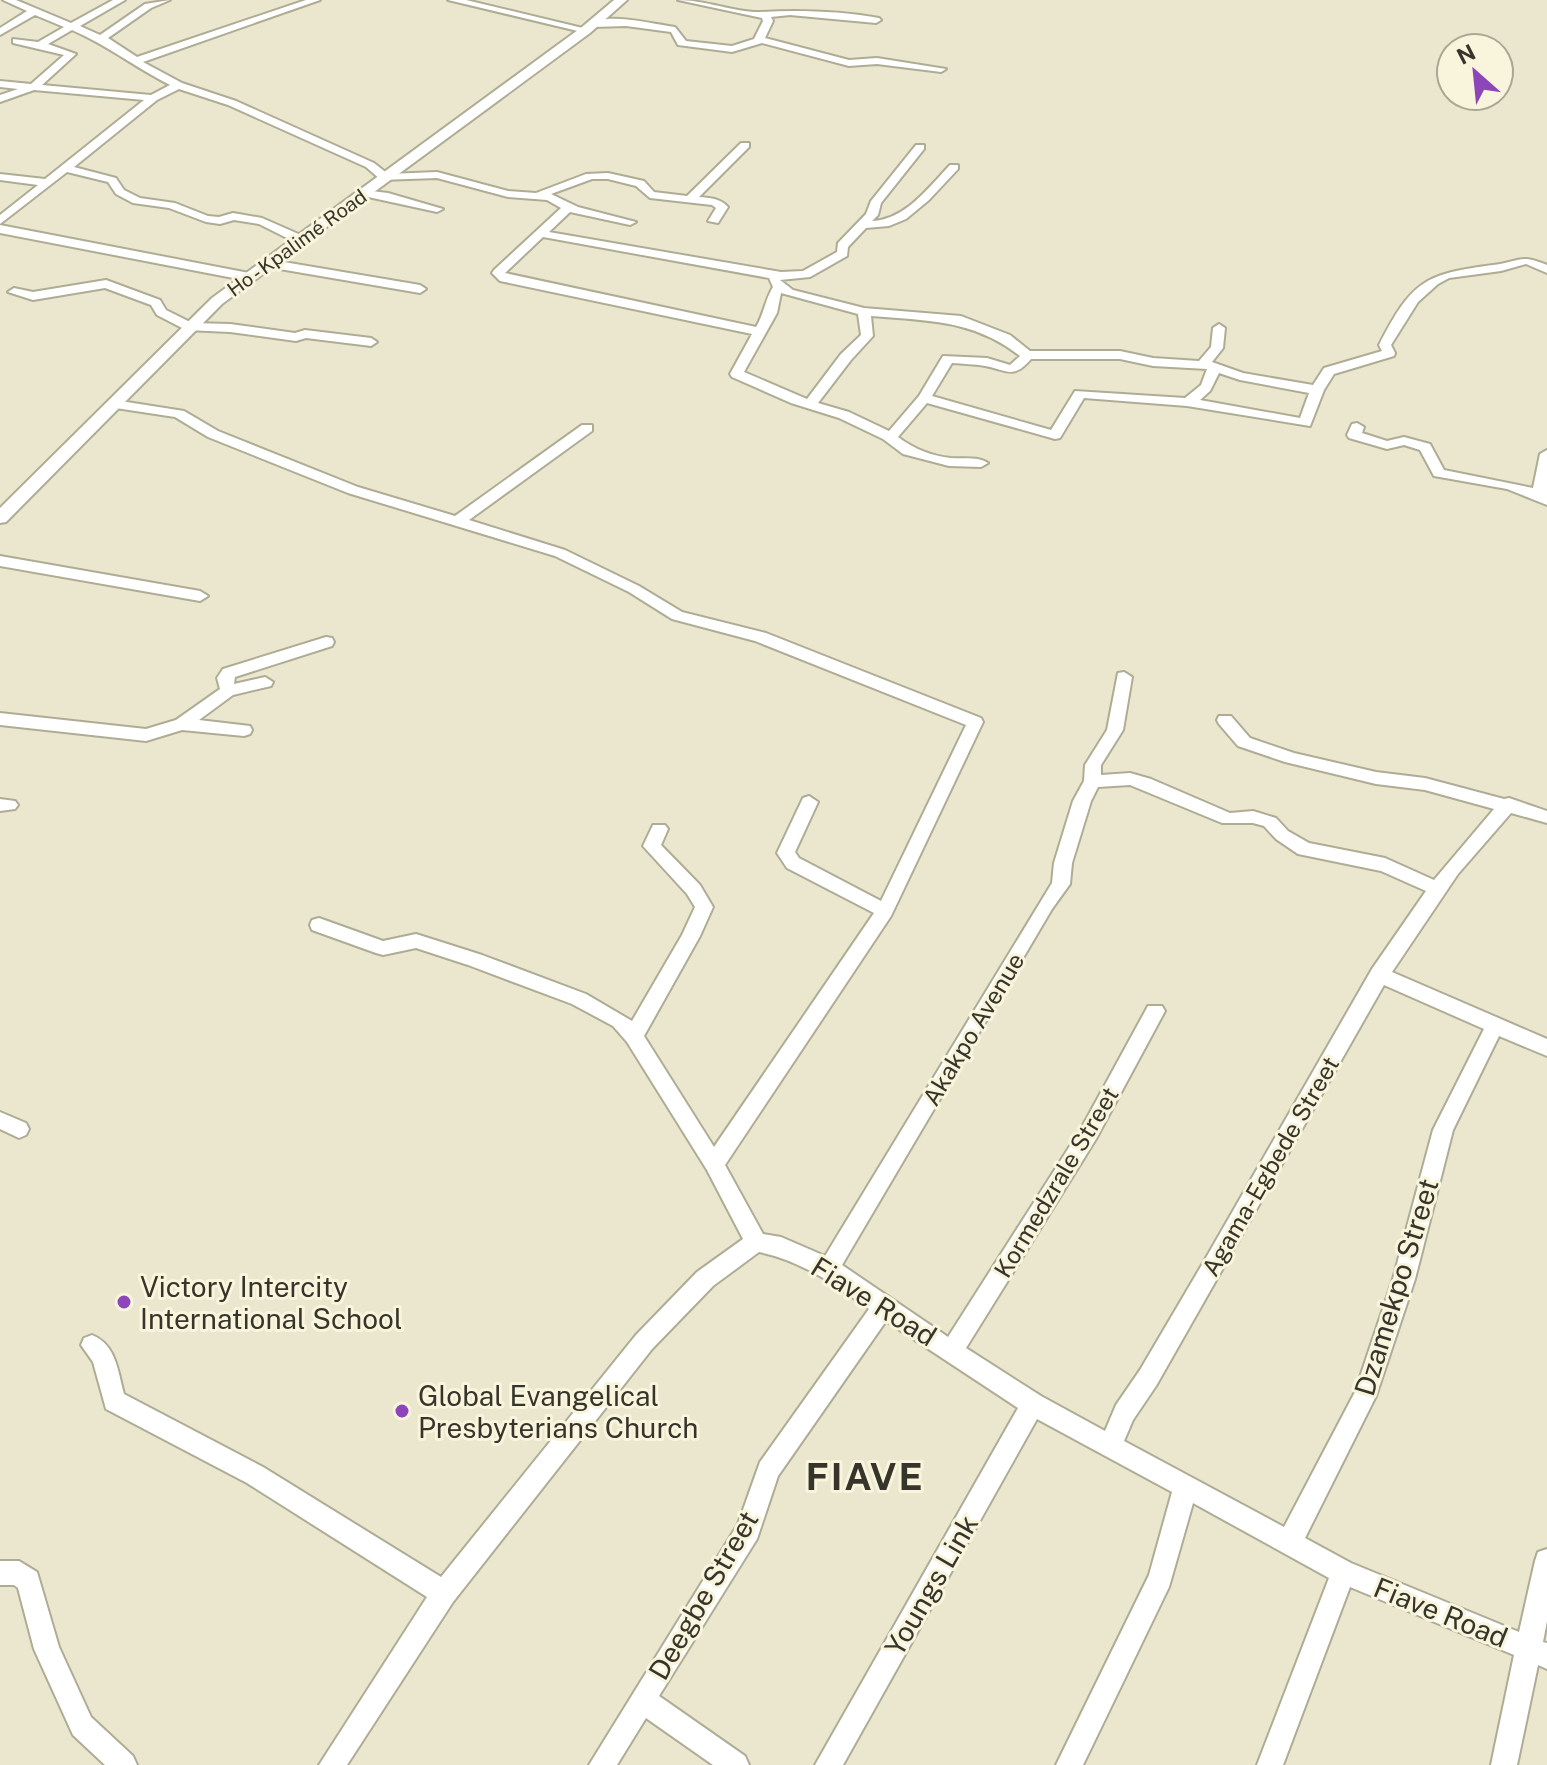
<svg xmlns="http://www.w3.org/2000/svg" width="1547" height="1765" viewBox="0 0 1547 1765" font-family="'Public Sans',sans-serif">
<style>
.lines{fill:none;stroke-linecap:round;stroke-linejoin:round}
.minor-casing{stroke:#afac95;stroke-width:4}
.major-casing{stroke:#afac95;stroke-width:4}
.minor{fill:#fff;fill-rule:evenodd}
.major{fill:#fff;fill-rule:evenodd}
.poi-dot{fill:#8c46b9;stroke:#f8f5dc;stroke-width:3}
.labels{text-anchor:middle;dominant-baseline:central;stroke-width:6;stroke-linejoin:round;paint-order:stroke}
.far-street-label{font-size:20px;fill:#36342b;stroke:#f8f5dc}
.street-label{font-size:24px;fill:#36342b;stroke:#f8f5dc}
.near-poi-label{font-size:28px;fill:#36342b;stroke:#f8f5dc;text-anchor:start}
.near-street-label{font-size:28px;fill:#36342b;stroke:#f8f5dc}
.near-district-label{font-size:38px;font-weight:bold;letter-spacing:2px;fill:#36342b;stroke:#f8f5dc}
</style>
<rect width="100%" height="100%" fill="#ebe7cf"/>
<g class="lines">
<defs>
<path id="minor" d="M 3,0 L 16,0 L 71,23 L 113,0 L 125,0 L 80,26 L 100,35 L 145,4 L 170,0 L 151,8 L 108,38 L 137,57 L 306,0 L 320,0 L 143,62 L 182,83 L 236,101 L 374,163 L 388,174 L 437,172 L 508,191 L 536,193 L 586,174 L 608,173 L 644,181 L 654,192 L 687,196 L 741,143 L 749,143 L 749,147 L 699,197 C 710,198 720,198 728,207 L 718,223 L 708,221 L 716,208 L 712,205 L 650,198 L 636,186 L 608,179 L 592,179 L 551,194 L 578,207 L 636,222 L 630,225 L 570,212 L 549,232 L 781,272 L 803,271 L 837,252 L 838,243 L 866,214 L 871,201 L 916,145 L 924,145 L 924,149 L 881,203 L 878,215 L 872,221 C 905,220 929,187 950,165 L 958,165 L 958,169 L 929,200 L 906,219 L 889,226 L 866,228 L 848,247 L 847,256 L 810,277 L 780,280 L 793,290 L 864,308 L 961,316 L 1010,335 L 1030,351 L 1120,351 L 1153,358 L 1199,361 L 1211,347 L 1213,328 L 1219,324 L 1225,328 L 1223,348 L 1212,362 L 1243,373 L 1313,385 L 1324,368 L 1382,351 L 1379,345 C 1412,281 1424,274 1493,265 C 1520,262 1519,253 1547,265 L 1547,273 L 1526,264 L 1501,271 L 1449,278 L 1438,284 L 1418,302 L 1391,345 L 1395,353 L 1394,356 L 1334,374 L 1324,390 L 1310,426 L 1187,406 L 1084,398 L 1060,438 L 1055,439 L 927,403 L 898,437 C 914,449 932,456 951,458 C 964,459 978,456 988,463 L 981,467 L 949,466 L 903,454 L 883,439 L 839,418 L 791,403 L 732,377 L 730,374 L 752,334 L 500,281 L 492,273 L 494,270 L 561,208 L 547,200 L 508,197 L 437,178 L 381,180 L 366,167 L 228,105 L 179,89 L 157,100 L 74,167 L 116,178 L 124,190 L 140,198 L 175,203 L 208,216 L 219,217 L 233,213 L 262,218 L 303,236 L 303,242 L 295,242 L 259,224 L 234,220 L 220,224 L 206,222 L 169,208 L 133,203 L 116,194 L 108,182 L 67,172 L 0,224 L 0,215 L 38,185 L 0,180 L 0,174 L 45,179 L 144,100 L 34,90 L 0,102 L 0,95 L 18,89 L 0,87 L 0,81 L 31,84 L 64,55 L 13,43 L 13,39 L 38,42 L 64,27 L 35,15 L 0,35 L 0,28 L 27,11 ZM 72,30 C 107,45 136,68 170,85 L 151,95 L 42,85 L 76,54 L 48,44 ZM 543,237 L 769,278 L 773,287 C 765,300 764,314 756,327 L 505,273 ZM 781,293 L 858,314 L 861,335 L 841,354 L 807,399 L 744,372 L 777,313 ZM 871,316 C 927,321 973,319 1020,356 L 1010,365 L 987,358 L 943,356 L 919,396 L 889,431 L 849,412 L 818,403 L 851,360 L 873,336 ZM 1031,359 L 1120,359 L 1153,366 L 1207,369 L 1201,385 L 1185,398 L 1075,391 L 1051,430 L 932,396 L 952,363 C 963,364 974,364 985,366 C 1007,370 1013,380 1031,359 ZM 1219,373 L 1240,380 L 1309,393 L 1300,418 L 1200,400 L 1210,391 Z
M 448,0 L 466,0 L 591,30 L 586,33 Z
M 678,0 C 705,0 738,13 760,12 C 798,10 840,11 879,18 L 881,20 L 876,23 L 790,15 L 771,17 L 773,21 L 765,38 L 849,60 L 877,58 L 946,69 L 941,72 L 877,64 L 849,66 L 762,43 L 732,52 L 678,45 L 671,32 L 626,26 L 593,27 L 588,24 C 611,12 650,24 675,27 L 686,41 L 732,46 L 754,39 L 763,21 L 762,18 Z
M 363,190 L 388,193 L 443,209 L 437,212 L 359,195 L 359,191 Z
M 0,225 L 249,273 L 255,277 L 249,281 L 0,233 Z
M 266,259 L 420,285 L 426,289 L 420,293 L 262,266 L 260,263 Z
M 106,280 L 160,300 L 166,310 L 192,323 L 230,324 L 295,333 L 305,330 L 371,338 L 377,342 L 371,346 L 306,338 L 296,341 L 230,332 L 186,330 L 157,315 L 151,305 L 105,288 L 33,300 L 8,292 L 14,288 L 33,292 Z
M 114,400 L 184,411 L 218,431 L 358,487 L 455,516 L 582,425 L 592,425 L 592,431 L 469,520 L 565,550 L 639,586 L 682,612 L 766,633 L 981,718 L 983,722 L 891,916 L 725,1165 L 763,1234 L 781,1237 L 825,1256 L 1052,883 L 1054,863 L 1073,801 L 1084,781 L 1085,765 L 1107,730 L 1118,673 L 1124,672 L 1132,677 L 1123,730 L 1101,765 L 1101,775 L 1130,773 L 1151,779 L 1230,813 L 1253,811 L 1276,818 L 1288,831 L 1309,843 L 1385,858 L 1434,880 L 1494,809 L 1425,790 L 1376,784 L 1285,762 L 1238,746 L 1219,724 L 1217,720 L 1219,716 L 1231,716 L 1250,738 L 1294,753 L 1376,772 L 1425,778 L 1504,799 L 1509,798 L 1547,811 L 1547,823 L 1511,813 L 1458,874 L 1392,972 L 1547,1039 L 1547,1056 L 1499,1036 L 1453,1130 L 1415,1279 L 1376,1396 L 1305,1538 L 1351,1563 L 1519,1632 L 1535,1561 L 1538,1552 L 1547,1549 L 1547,1621 L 1543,1642 L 1547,1643 L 1547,1669 L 1538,1665 L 1517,1765 L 1491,1765 L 1514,1655 L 1350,1587 L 1283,1765 L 1257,1765 L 1329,1578 L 1193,1503 L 1169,1587 L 1083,1765 L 1056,1765 L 1149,1575 L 1172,1492 L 1037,1419 L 843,1765 L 815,1765 L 1018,1408 L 886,1321 L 778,1476 L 757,1539 L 659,1696 L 745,1756 L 749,1765 L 713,1765 L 646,1718 L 617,1765 L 589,1765 L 738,1524 L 760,1462 L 869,1309 C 834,1284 802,1261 759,1252 L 713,1286 L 652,1349 L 453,1602 L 347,1765 L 319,1765 L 427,1597 L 247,1483 L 106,1409 L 93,1362 L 81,1345 L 84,1338 L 92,1335 C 116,1344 118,1372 124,1394 L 263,1467 L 441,1577 L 636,1335 L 697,1272 L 743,1239 L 707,1170 L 627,1042 L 613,1026 L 572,1004 L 468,965 L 416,948 L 383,955 L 376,953 L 312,930 L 310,925 L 312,920 L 319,918 L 383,941 L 416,934 L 482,955 L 586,994 L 632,1021 L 682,935 L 695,907 L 687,894 L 643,846 L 653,825 L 665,825 L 668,829 L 661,845 L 700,885 L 713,907 L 700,936 L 644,1036 L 714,1147 L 874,913 L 787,868 L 777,853 L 803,798 L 809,796 L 818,802 L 795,852 L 799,858 L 881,901 L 966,725 L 755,641 L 672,619 L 629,592 L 555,556 L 348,493 L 208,437 L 175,417 L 109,407 L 109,401 ZM 1130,785 L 1222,823 L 1253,823 L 1264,826 L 1276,839 L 1298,854 L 1381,871 L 1426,891 L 1372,969 L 1203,1263 L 1140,1370 L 1116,1405 L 1105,1431 L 1041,1396 L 966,1348 L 1096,1139 L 1165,1011 L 1162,1006 L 1148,1006 L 1082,1127 L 948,1337 L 842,1265 L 1052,909 L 1070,884 L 1072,863 L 1091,801 L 1098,787 ZM 1384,985 L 1484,1029 L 1433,1130 L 1393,1279 L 1355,1392 L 1284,1527 L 1124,1441 L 1133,1420 L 1156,1386 Z
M 1357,423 L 1364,427 L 1362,433 L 1387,441 L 1404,437 L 1430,444 L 1444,470 L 1533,488 L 1540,454 L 1547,450 L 1547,505 L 1507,489 L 1434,476 L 1420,450 L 1404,445 L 1387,449 L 1349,438 L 1347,435 L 1352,424 Z
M 0,556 L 200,591 L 208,596 L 200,601 L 0,566 Z
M 326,637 L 332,638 L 334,642 L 332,646 L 235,677 L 234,684 L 265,677 L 273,682 L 271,686 L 233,695 L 199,720 L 250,726 L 252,730 L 250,734 L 244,736 L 182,730 L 146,741 L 0,725 L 0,713 L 146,729 L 176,720 L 220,689 L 217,678 L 223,669 Z
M 0,799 L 15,801 L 18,805 L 15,809 L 0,811 Z
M 0,1112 L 26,1123 L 29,1129 L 26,1135 L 19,1138 L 0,1129 Z
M 0,1561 L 19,1561 L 37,1572 L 59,1647 L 91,1717 L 133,1756 L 137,1765 L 105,1765 L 73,1735 L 34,1649 L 18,1588 L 14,1585 L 0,1585 Z"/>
<path id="major" d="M 614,0 L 627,0 L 590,33 L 222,304 L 6,522 L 0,523 L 0,508 L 212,298 L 582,27 Z"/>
</defs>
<use href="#minor" class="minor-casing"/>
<use href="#major" class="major-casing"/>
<use href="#minor" class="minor"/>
<use href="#major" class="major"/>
</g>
<g class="poi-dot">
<circle cx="124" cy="1302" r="8"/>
<circle cx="402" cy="1411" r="8"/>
</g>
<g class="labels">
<g class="far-street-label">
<text transform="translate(297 243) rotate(-36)">Ho - Kpalimé Road</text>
</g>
<g class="street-label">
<text transform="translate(973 1029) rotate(-59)">Akakpo Avenue</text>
<text transform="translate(1270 1166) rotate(-60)">Agama-Egbede Street</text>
<text transform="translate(1056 1182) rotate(-59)">Kormedzrale Street</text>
</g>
<g class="near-poi-label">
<text x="140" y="1286">Victory Intercity<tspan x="140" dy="32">International School</tspan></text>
<text x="418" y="1395">Global Evangelical<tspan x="418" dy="32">Presbyterians Church</tspan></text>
</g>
<g class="near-street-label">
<text transform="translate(1396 1287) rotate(-73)">Dzamekpo Street</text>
<text transform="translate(874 1301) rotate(32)">Fiave Road</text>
<text transform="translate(931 1585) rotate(-60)">Youngs Link</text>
<text transform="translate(703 1595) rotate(-60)">Deegbe Street</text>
<text transform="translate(1441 1612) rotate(22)">Fiave Road</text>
</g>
<g class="near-district-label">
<text x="865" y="1476">FIAVE</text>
</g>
</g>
<g transform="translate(1475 72) rotate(333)"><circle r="38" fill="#f8f5dc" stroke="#aaa895" stroke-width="2"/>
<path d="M0-6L14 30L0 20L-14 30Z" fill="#8c46b9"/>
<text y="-12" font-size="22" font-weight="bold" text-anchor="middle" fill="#36342b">N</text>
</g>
</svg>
